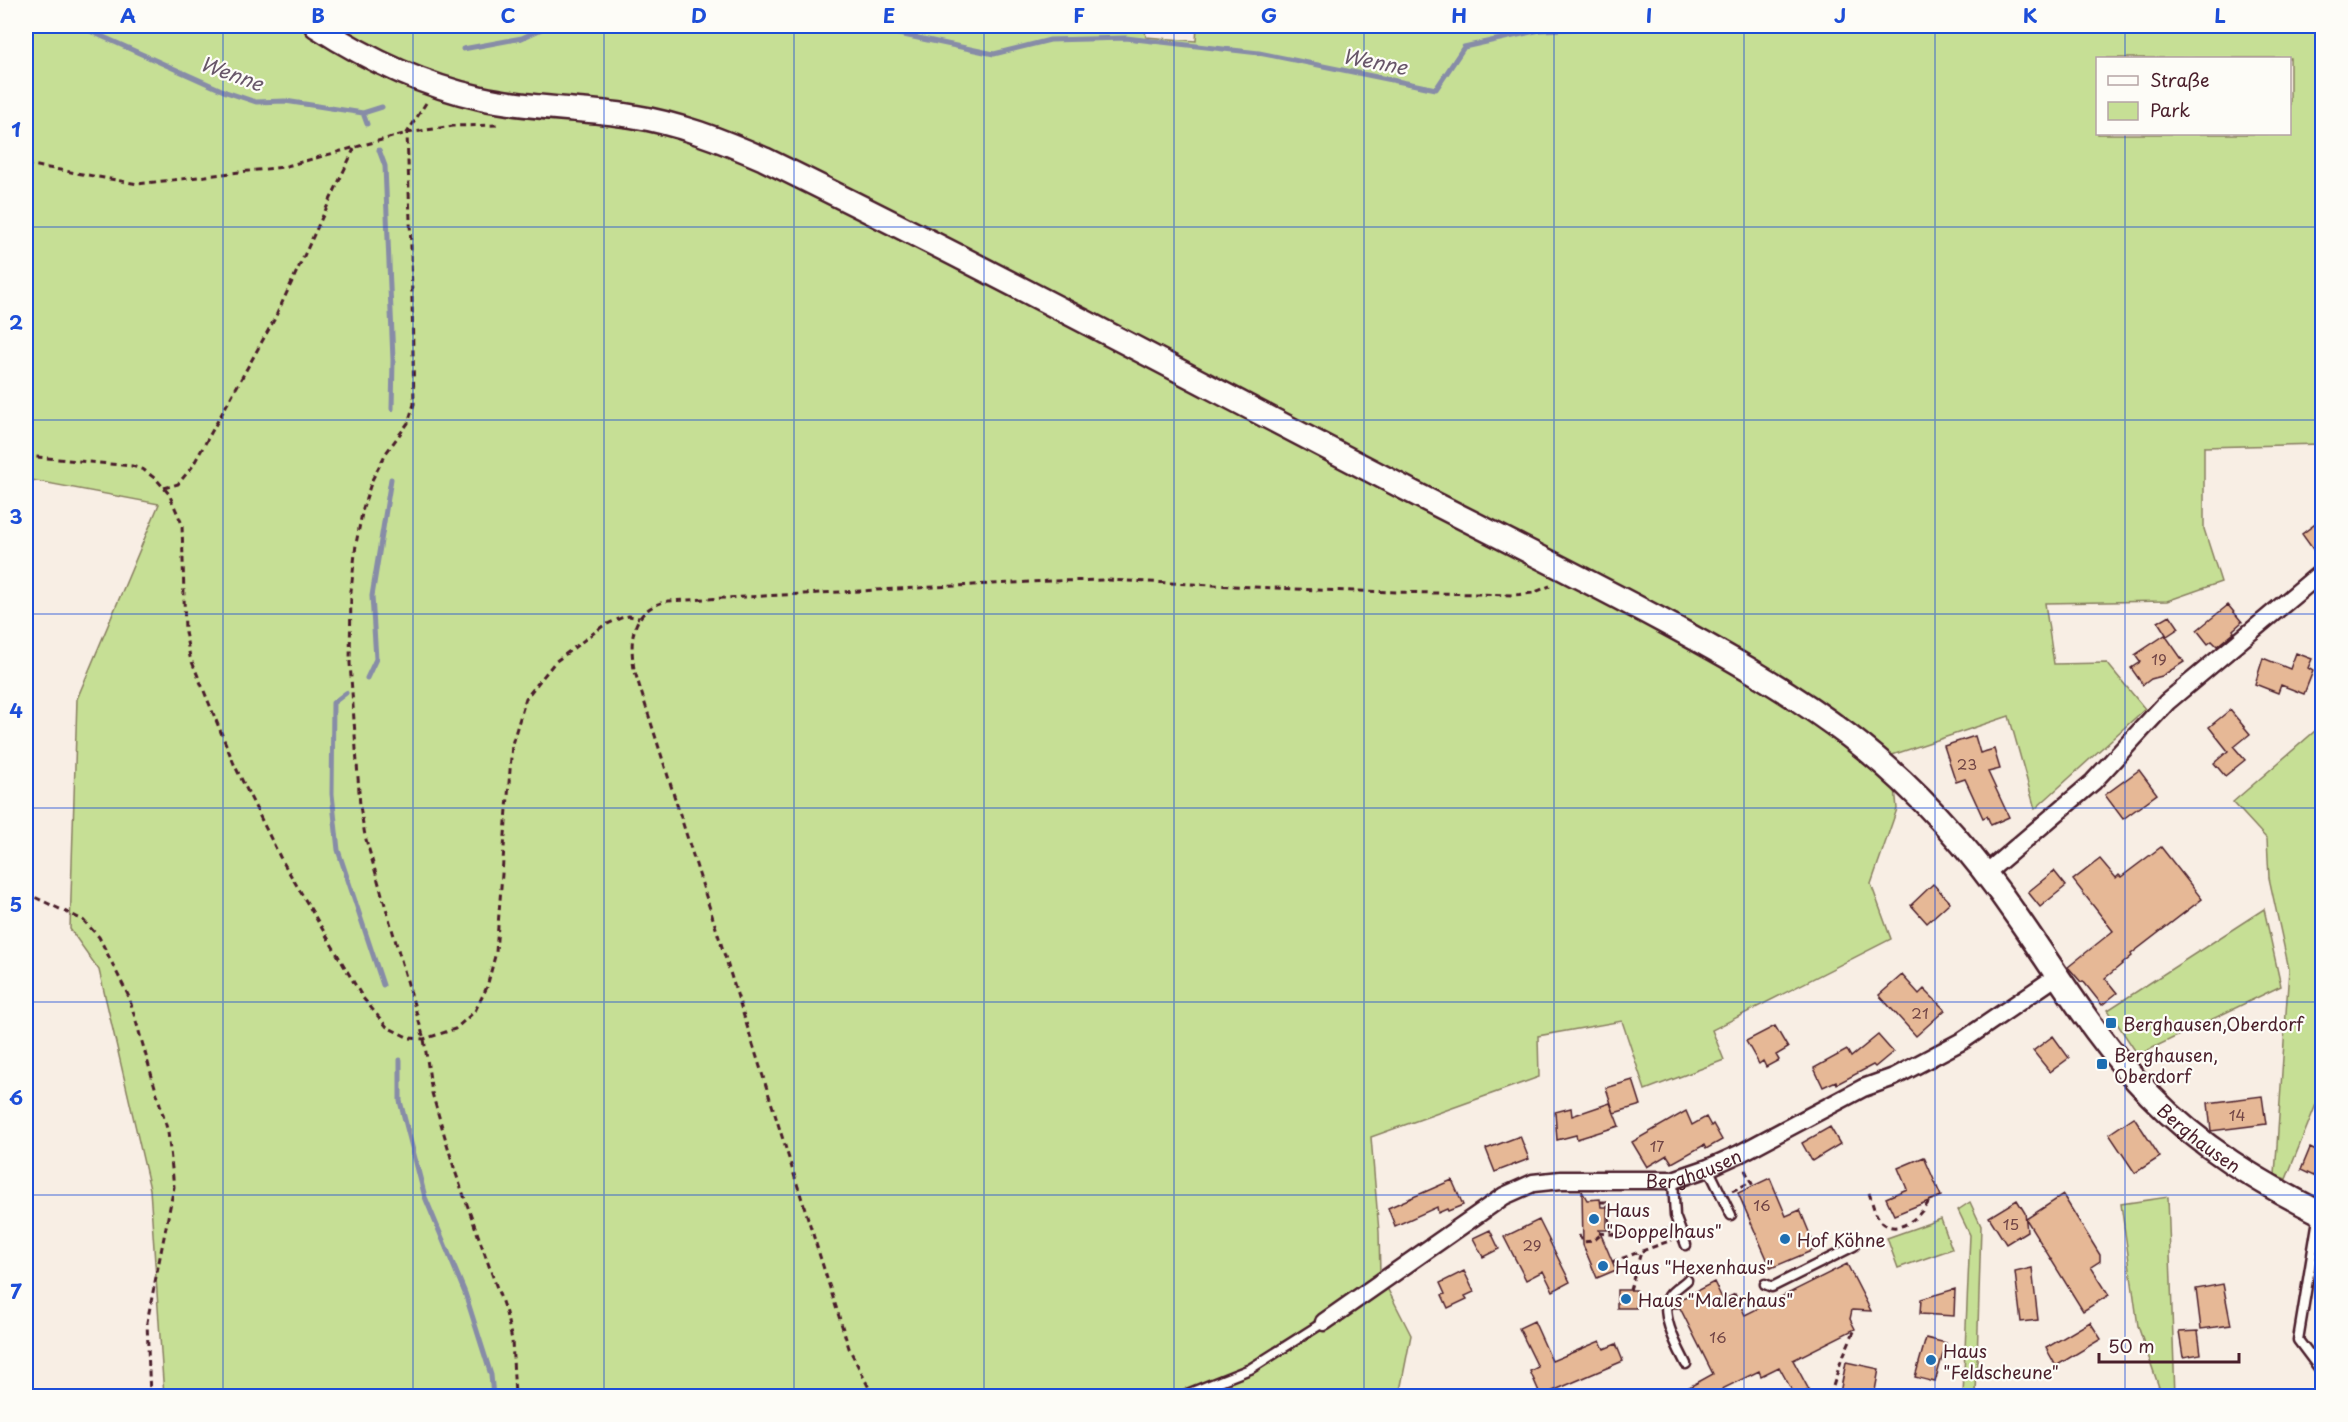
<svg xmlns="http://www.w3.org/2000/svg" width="2348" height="1422" viewBox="0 0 2348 1422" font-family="'Playpen Sans',sans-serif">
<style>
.green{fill:#c6df95;stroke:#887f60;stroke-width:1.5;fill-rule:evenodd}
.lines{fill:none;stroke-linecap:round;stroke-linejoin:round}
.stream{stroke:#878ca7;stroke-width:5}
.building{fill:#e6b896;stroke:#4a1f2b;stroke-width:1.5}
.lane-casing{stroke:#4a1f2b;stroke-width:13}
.street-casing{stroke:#4a1f2b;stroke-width:21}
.secondary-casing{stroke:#4a1f2b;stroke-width:27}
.path{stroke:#4a1f2b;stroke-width:3;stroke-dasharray:6 4.5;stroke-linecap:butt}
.lane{stroke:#fdfcf7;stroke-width:8}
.street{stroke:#fdfcf7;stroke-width:16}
.secondary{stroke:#fdfcf7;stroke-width:22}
.grid{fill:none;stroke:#1d4ed8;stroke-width:1.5;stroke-opacity:0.55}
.poi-dot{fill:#1f6fb2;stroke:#fdfcf7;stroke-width:2}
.labels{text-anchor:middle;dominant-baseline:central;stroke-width:4.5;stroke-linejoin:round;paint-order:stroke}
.number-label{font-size:15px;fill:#714546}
.poi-label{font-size:18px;fill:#4a1f2b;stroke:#fdfcf7;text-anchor:start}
.street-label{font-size:18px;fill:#4a1f2b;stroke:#fdfcf7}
.water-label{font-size:20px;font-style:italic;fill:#685669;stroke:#fdfcf7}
.neatline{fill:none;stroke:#1d4ed8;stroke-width:2}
.grid-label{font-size:20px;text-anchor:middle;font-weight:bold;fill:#1d4ed8}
</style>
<rect width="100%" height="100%" fill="#f8eee4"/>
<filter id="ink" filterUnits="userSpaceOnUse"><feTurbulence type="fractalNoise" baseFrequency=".0167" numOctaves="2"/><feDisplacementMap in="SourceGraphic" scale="12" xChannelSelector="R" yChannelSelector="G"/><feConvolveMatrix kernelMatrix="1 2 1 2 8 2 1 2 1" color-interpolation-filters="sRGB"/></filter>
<g filter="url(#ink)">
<path class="green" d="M 26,26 L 373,26 L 388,30 L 409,26 L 1144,26 L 1146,37 L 1196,41 L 1197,26 L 2322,26 L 2322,444 L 2204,447 L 2204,529 L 2221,582 L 2167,601 L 2045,603 L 2054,664 L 2107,663 L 2145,709 L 2035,809 L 2009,716 L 1892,755 L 1897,809 L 1871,884 L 1891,939 L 1712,1030 L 1724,1060 L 1645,1090 L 1622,1021 L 1538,1036 L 1539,1077 L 1371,1137 L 1379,1232 L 1380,1274 L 1411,1335 L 1399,1396 L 164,1396 L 150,1189 L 99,970 L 70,929 L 77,699 L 159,504 L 26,479 ZM 2098,58 L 2290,58 L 2290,134 L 2098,134 Z
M 2322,725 L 2322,1104 L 2317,1102 L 2286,1179 L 2275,1175 L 2289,969 L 2269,878 L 2267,839 L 2233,802 Z
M 2264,909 L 2281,986 L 2138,1055 L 2108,1010 Z
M 2168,1197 L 2175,1396 L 2162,1396 L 2138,1326 L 2121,1204 Z
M 1970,1202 L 1981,1226 L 1976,1396 L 1963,1396 L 1970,1235 L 1958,1210 Z
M 1941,1219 L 1952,1249 L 1898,1268 L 1887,1238 Z"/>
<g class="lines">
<path class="stream" d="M 79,26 L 226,92 L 256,102 L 285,101 L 363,113 L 382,107
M 861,26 L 994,54 L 1050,40 L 1126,38 L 1259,53 L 1436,89 L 1464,47 L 1540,30 L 1650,26
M 463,49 L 522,38 L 548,26
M 363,113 L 367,124
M 379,150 L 385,166 L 393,360 L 392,409
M 367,678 L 376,659 L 372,596 L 391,479
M 346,693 L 333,703 L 332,794 L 338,850 L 383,985
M 400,1060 L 400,1101 L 425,1197 L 465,1293 L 491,1375 L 493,1396"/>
</g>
<path class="building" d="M 2322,519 L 2322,562 L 2302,534 Z
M 2228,605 L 2242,622 L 2233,630 L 2234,632 L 2217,646 L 2212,641 L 2208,644 L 2197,630 Z
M 2170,615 L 2179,628 L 2167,636 L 2158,622 Z
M 2165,635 L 2184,662 L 2162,676 L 2151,679 L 2143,685 L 2131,668 L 2140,662 L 2135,655 Z
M 2296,653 L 2312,659 L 2308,668 L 2313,671 L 2304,694 L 2281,685 L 2278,693 L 2255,684 L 2263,658 L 2290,669 Z
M 2230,710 L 2250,734 L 2234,747 L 2245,760 L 2225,776 L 2214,763 L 2228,751 L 2209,727 Z
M 1975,736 L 1980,753 L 1994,749 L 2000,769 L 1988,772 L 2009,817 L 1991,825 L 1987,816 L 1983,818 L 1965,779 L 1956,782 L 1944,746 Z
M 2139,770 L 2157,794 L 2123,819 L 2105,795 Z
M 2161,847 L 2202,899 L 2131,954 L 2132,956 L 2105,978 L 2117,993 L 2102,1005 L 2083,981 L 2081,982 L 2068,967 L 2113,931 L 2073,880 L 2100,859 L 2116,878 L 2119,875 L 2121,877 Z
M 2054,871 L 2066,886 L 2040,907 L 2028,892 Z
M 1933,884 L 1950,902 L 1927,923 L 1911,905 Z
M 1902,975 L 1919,994 L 1924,989 L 1945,1010 L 1916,1036 L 1879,995 Z
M 1775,1026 L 1788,1048 L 1776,1055 L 1779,1060 L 1766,1067 L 1763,1061 L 1759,1064 L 1746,1041 Z
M 1878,1035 L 1893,1052 L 1875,1067 L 1873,1065 L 1837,1084 L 1836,1081 L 1823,1087 L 1814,1068 L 1847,1050 L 1851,1057 Z
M 2053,1036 L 2069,1058 L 2050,1072 L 2033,1051 Z
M 1633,1080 L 1641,1105 L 1614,1113 L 1606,1088 Z
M 2262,1096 L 2266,1124 L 2211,1131 L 2208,1103 Z
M 1610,1103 L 1619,1126 L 1577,1139 L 1576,1135 L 1557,1140 L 1555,1112 L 1571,1108 L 1572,1116 Z
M 1686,1111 L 1692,1125 L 1706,1117 L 1711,1126 L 1713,1124 L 1722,1140 L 1706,1149 L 1704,1145 L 1672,1163 L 1667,1155 L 1647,1167 L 1632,1142 Z
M 2134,1117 L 2160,1157 L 2135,1173 L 2109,1134 Z
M 1830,1127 L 1840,1144 L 1812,1161 L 1802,1143 Z
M 1520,1136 L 1529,1159 L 1495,1172 L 1486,1149 Z
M 2310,1148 L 2322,1154 L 2322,1180 L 2301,1170 Z
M 1924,1157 L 1941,1196 L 1894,1215 L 1886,1198 L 1907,1189 L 1898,1168 Z
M 1770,1178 L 1786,1216 L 1800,1210 L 1816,1249 L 1771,1268 L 1738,1193 Z
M 1452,1180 L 1463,1205 L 1448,1211 L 1447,1209 L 1438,1213 L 1437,1207 L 1395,1226 L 1388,1208 Z
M 1582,1191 L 1587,1200 L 1600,1199 L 1601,1207 L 1607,1207 L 1607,1230 L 1599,1230 L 1616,1270 L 1597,1278 L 1583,1245 Z
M 2063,1195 L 2100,1255 L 2100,1261 L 2091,1267 L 2109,1295 L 2083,1311 L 2026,1219 Z
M 2017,1200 L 2025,1213 L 2027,1231 L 2006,1244 L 1989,1217 Z
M 1539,1220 L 1570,1282 L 1553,1291 L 1543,1271 L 1526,1280 L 1504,1237 Z
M 1490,1230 L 1499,1249 L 1483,1257 L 1473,1238 Z
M 1847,1264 L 1871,1311 L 1852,1310 L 1850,1319 L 1855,1329 L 1793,1360 L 1809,1390 L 1795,1396 L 1779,1367 L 1761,1376 L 1759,1371 L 1722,1389 L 1725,1396 L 1673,1396 L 1713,1374 L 1680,1308 L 1673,1308 L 1673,1303 L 1714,1282 L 1723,1300 L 1735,1294 L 1745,1315 Z
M 2032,1268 L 2038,1320 L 2021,1322 L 2015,1272 Z
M 1464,1271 L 1474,1292 L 1465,1296 L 1467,1299 L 1448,1308 L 1442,1295 L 1445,1294 L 1440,1283 Z
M 2223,1284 L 2231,1325 L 2201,1329 L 2196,1289 Z
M 1955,1289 L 1954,1316 L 1920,1314 L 1921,1299 Z
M 1617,1290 L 1636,1290 L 1636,1308 L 1617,1308 Z
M 1534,1321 L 1552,1361 L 1600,1341 L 1604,1349 L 1616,1344 L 1623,1361 L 1541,1396 L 1530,1371 L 1538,1367 L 1519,1328 Z
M 2090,1322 L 2101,1339 L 2056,1366 L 2046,1348 Z
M 2198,1331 L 2201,1354 L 2183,1357 L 2179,1332 Z
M 1926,1338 L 1946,1343 L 1935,1382 L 1915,1377 Z
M 1846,1362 L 1879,1369 L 1874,1396 L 1856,1396 L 1840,1393 Z"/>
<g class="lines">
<defs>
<path id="lane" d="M 1708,1168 L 1731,1215
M 1673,1180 L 1675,1216 L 1686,1245
M 2319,1213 L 2298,1340 L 2322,1372
M 1765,1284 L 1772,1287 L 1854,1246
M 1686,1364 C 1678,1348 1659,1314 1669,1296 C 1673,1290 1682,1285 1687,1280
M 1182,1396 L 1250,1369 L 1324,1322"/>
<g id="street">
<path d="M 1985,874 L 2093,782 L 2167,702 L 2322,572"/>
<path id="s1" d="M 1324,1322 L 1504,1196 L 1533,1183 L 1561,1180 L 1673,1180 L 1708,1168 L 1739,1154 L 1863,1088 L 1894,1077 L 1962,1041 L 2057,976"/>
</g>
<g id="secondary">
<path id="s2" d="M 316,26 C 367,59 421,85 481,98 C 530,109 581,108 631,116 C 677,123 721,140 764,159 C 983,266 1197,381 1414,493 C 1496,535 1579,576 1661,620 C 1726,655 1790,691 1849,736 C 1916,787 1970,848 2018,918 C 2060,978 2098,1042 2150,1095 C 2200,1147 2259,1182 2322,1214"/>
</g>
</defs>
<use href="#lane" class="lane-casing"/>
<use href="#street" class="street-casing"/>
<use href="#secondary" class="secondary-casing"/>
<path class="path" d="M 426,103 L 407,133 L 411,249 L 414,404 L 408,423 L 386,453 L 372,480 L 363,508 L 356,544 L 351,591 L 350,663 L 360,806 L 365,836 L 424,1039 L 432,1093 L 455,1171 L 506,1313 L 512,1340 L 515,1396
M 26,164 L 138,184 L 283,167 L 407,133 L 453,126 L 499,125
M 26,456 L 132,466 L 144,470 L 157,480 L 169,494 L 182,524 L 185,632 L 190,657 L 234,764 L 280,857 L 363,998 L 387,1027 L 409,1038 L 424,1039 L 455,1029 L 475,1011 L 487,987 L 496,952 L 512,744 L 526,698 L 555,662 L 603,626 L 621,618 L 629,616 L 639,618
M 164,488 L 178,484 L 192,467 L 274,320 L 354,149
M 26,893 L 83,920 L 99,937 L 129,997 L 168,1132 L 174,1187 L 147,1322 L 150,1396
M 1745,1170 L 1753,1186
M 1732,1191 L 1751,1182
M 1869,1193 C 1872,1201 1874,1213 1880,1220 C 1896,1239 1921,1216 1929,1201
M 1601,1202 L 1608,1202 L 1611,1234
M 1599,1233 C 1622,1236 1646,1235 1668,1229
M 1579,1235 L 1582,1242 L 1593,1241 L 1603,1233
M 1612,1262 L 1672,1240
M 1630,1290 L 1641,1252
M 873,1396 L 849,1348 L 634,669 C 629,637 632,609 668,601 L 1050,581 L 1108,580 L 1316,590 L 1515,595 L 1533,593 L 1550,586
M 1830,1396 L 1841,1361 L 1855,1329"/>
<use href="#lane" class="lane"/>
<use href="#street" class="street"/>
<use href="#secondary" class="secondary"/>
</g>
</g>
<path class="grid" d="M 223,26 L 223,1396M 413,26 L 413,1396M 604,26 L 604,1396M 794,26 L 794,1396M 984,26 L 984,1396M 1174,26 L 1174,1396M 1364,26 L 1364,1396M 1554,26 L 1554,1396M 1744,26 L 1744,1396M 1935,26 L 1935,1396M 2125,26 L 2125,58M 2125,134 L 2125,1396M 26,227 L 2322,227M 26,420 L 2322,420M 26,614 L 2322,614M 26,808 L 2322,808M 26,1002 L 2322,1002M 26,1195 L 2322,1195"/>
<g class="poi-dot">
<rect x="2105" y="1017" width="12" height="12" rx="3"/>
<rect x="2096" y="1058" width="12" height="12" rx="3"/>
<circle cx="1594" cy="1219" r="6"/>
<circle cx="1785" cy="1239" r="6"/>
<circle cx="1603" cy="1266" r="6"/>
<circle cx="1626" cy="1299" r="6"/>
<circle cx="1931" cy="1360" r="6"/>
</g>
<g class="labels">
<g class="number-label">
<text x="2159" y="658">19</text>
<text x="1967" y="763">23</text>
<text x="1920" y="1012">21</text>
<text x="2237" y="1114">14</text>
<text x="1657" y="1145">17</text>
<text x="1762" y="1204">16</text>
<text x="2011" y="1223">15</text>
<text x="1532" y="1244">29</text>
<text x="1718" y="1336">16</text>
</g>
<g class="poi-label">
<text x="2123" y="1023">Berghausen,Oberdorf</text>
<text x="2114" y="1054">Berghausen,<tspan x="2114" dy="21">Oberdorf</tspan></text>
<text x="1606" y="1209">Haus<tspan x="1606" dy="21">"Doppelhaus"</tspan></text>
<text x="1797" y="1239">Hof Köhne</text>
<text x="1615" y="1266">Haus "Hexenhaus"</text>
<text x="1638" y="1299">Haus "Malerhaus"</text>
<text x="1943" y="1350">Haus<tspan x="1943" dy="21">"Feldscheune"</tspan></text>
</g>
<g class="street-label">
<text stroke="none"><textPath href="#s2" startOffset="2238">Berghausen</textPath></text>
<text stroke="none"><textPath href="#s1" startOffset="414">Berghausen</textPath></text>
</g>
<g class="water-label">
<text transform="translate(1375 61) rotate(11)">Wenne</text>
<text transform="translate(232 73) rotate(20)">Wenne</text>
</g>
</g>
<rect width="2348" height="1422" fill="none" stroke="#fdfcf7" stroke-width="66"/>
<rect x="2096" y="57" width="195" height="78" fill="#fdfcf7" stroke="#b5a4a5" stroke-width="1.5"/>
<rect x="2108" y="76" width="30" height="9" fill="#fdfcf7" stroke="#b5a4a5" stroke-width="1.5"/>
<text x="2150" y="87" font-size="18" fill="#4a1f2b">Straße</text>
<rect x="2108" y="102" width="30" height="18" fill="#c6df95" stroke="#b5a4a5" stroke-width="1.5"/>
<text x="2150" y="117" font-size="18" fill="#4a1f2b">Park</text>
<path d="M2099 1353v9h140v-9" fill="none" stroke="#4a1f2b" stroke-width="3"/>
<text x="2108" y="1353" font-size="18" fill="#4a1f2b" stroke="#fdfcf7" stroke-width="4.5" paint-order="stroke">50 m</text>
<rect x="33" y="33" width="2282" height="1356" class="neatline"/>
<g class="grid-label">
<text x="128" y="23">A</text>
<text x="318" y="23">B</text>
<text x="508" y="23">C</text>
<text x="699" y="23">D</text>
<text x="889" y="23">E</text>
<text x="1079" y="23">F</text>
<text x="1269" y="23">G</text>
<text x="1459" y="23">H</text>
<text x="1649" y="23">I</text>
<text x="1840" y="23">J</text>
<text x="2030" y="23">K</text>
<text x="2220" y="23">L</text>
<text x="16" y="137">1</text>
<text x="16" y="330">2</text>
<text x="16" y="524">3</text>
<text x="16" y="718">4</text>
<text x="16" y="912">5</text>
<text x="16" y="1105">6</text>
<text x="16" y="1299">7</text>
</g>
</svg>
